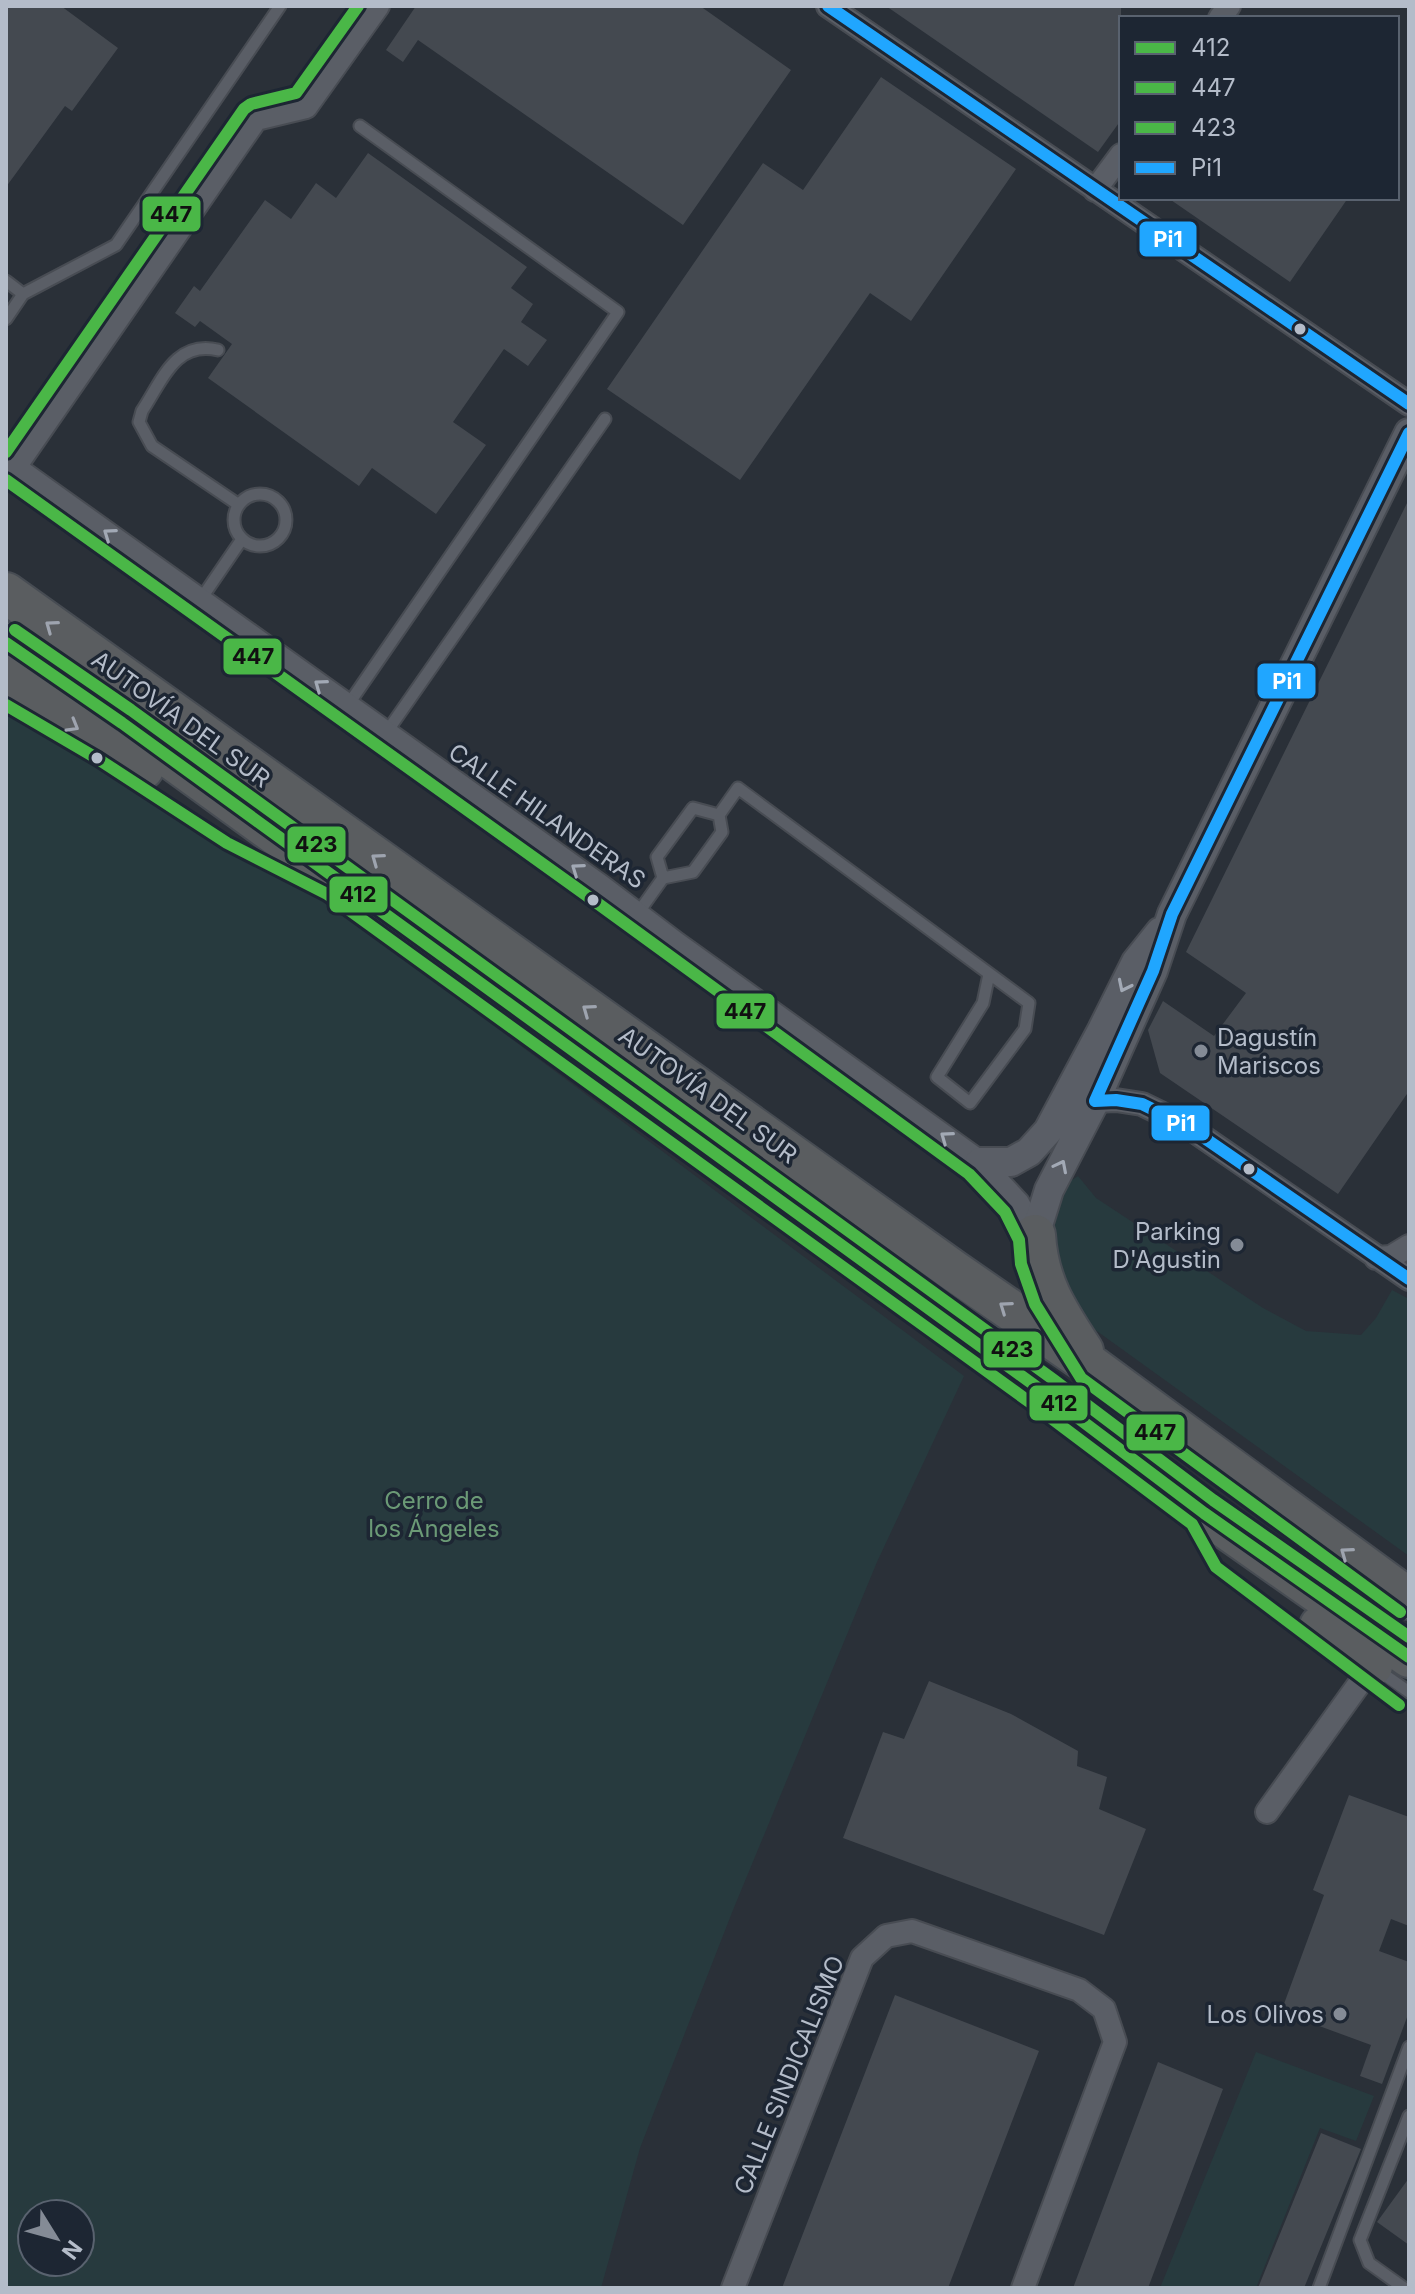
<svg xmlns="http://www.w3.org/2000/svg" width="1415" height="2294" viewBox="0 0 1415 2294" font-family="Inter,sans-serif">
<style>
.green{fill:#273a3e;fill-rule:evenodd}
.building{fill:#444950}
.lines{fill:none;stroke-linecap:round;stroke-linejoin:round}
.service-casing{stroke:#484c53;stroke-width:15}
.minor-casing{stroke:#484c53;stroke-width:26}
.tertiary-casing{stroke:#484c53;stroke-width:32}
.motorway-casing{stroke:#474c53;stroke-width:44}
.service{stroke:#5a5e66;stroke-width:11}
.minor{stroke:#5a5e66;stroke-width:22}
.tertiary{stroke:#5a5e66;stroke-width:28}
.motorway{stroke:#5a5d60;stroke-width:40}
.bus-1-casing{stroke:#1d2633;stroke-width:18}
.bus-2-casing{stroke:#1d2633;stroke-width:18}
.bus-3-casing{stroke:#1d2633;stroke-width:18}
.bus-4-casing{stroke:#1d2633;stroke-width:18}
.bus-1{stroke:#4ab747;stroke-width:12}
.bus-2{stroke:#4ab747;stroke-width:12}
.bus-3{stroke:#4ab747;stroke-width:12}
.bus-4{stroke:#20a6ff;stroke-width:12}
.oneway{stroke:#a2a9b5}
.oneway2{stroke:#9ea4af}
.bus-dot{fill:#b4bcc9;stroke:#1d2633;stroke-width:3}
.poi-dot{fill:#848b96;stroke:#1d2633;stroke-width:3}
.labels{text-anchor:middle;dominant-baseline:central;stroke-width:7;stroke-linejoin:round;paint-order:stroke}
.street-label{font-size:24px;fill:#b4bcc9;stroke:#1d2633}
.poi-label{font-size:24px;fill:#b4bcc9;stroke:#1d2633;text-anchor:end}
.park-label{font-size:24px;fill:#6b9a76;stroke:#1d2633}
.line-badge{stroke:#1d2633;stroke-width:3}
.badge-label{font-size:22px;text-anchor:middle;font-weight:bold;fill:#fff}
.pale-badge-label{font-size:22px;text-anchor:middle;font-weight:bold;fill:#111}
</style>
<rect width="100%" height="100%" fill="#2a3038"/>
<path class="green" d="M 6,700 L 301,882 L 964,1376 L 877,1562 L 733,1910 L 640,2148 L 601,2288 L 6,2288 ZM 32,2214 L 80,2214 L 80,2262 L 32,2262 Z
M 1078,1176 L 1096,1198 L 1263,1308 L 1306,1331 L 1361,1335 L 1376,1318 L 1392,1290 L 1409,1299 L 1409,1556 L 1069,1311 L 1049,1236 L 1069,1182 Z
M 1256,2052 L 1374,2096 L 1356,2141 L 1320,2128 L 1256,2288 L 1160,2288 Z"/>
<path class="building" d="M 6,6 L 61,6 L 118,48 L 72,111 L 65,106 L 6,187 Z
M 416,6 L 700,6 L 791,70 L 683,225 L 418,40 L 403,62 L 386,50 Z
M 886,6 L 1121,6 L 1121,120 L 1098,152 Z
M 881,77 L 1016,169 L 911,321 L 870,293 L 740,480 L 607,389 L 763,163 L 803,190 Z
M 368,153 L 527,267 L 511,288 L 533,304 L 521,322 L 547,340 L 528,366 L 504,349 L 453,422 L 486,445 L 436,514 L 372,468 L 359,486 L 208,378 L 232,344 L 200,321 L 195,327 L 175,313 L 194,286 L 200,291 L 265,200 L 291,219 L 316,183 L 336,198 Z
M 1168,198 L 1348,198 L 1290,282 Z
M 1409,499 L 1409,1091 L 1338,1194 L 1160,1073 L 1148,1030 L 1163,1001 L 1214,1036 L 1246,993 L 1186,952 Z
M 929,1681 L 1011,1714 L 1078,1751 L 1077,1766 L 1107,1777 L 1099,1809 L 1146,1829 L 1104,1935 L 843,1838 L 883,1732 L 904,1739 Z
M 1349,1795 L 1409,1817 L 1409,1926 L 1391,1919 L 1379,1951 L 1409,1962 L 1409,2012 L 1382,2084 L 1360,2076 L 1371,2045 L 1281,2012 L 1324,1895 L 1313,1890 Z
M 895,1995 L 1039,2051 L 948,2288 L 782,2288 Z
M 1158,2062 L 1223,2089 L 1148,2288 L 1073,2288 Z
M 1321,2133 L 1361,2149 L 1304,2288 L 1258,2288 Z
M 1409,2178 L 1409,2245 L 1377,2222 Z"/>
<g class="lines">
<defs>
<path id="service" d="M 6,281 L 23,294
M 6,319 L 23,294 L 116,245 L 280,6
M 218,350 C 175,340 162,381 142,411 L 139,422 L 152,446 L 239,505
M234 520a26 26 0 1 1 52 0a26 26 0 1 1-52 0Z
M 201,599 L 242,539
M 348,705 L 618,312 L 360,126
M 386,733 L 605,419
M 663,878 L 657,857 L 693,808 L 719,815
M 638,913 L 663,878 L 693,872 L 722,832 L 719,815 L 738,788 L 1029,1003 L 1025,1029 L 970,1103 L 937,1077 L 983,1003 L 989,974
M 1379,1671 L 1409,1692
M 1319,2288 L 1409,2047
M 1404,2288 L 1369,2263 L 1360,2240 L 1409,2116"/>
<path id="minor" d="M 828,6 L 1409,404
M 1220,18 L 1229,6
M 1095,190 L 1121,155
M 6,461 L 602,887 L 677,944 L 980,1162 L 1018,1203 L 1035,1235
M 15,467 L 256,119 L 306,107 L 378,6
M 1095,1101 L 1116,1100 L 1142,1104 L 1187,1126 L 1409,1279
M 1376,1258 L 1391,1257 L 1409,1246
M 1267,1812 L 1372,1666
M 733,2288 L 862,1958 L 886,1936 L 912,1931 L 1079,1990 L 1104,2009 L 1115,2042 L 1023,2288"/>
<path id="tertiary" d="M 980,1162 L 1011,1162 L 1029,1152 L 1048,1131 L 1102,1030 L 1136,962 L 1160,932
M 1035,1235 L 1049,1190 L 1095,1101 L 1153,971 L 1172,914 L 1409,433"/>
<path id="motorway" d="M 6,593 L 954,1271 L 1093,1367 L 1409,1599
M 6,643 L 122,723 L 1045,1393 L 1204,1513 L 1409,1657
M 6,687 L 143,769
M 1035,1235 C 1038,1283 1057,1311 1083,1351
M 1320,1626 L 1372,1666"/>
</defs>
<use href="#service" class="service-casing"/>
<use href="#minor" class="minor-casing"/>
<use href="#tertiary" class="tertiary-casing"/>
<use href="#motorway" class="motorway-casing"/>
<use href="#service" class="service"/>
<use href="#minor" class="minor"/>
<use href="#tertiary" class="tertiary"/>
<use href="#motorway" class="motorway"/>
<defs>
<path id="bus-1" d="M 6,643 L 122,723 L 1045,1393 L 1204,1513 L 1409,1657"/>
<path id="bus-2" d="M 6,452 L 244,109 L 251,104 L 296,93 L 358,6
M 6,480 L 593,900 L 969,1174 L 1005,1212 L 1019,1240 L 1021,1264 L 1035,1304 L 1081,1378 L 1400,1612
M 6,705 L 98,759 L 227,843 L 327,894 L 1035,1406 L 1192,1524 L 1216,1567 L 1399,1705"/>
<path id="bus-3" d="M 15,630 L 131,710 L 1054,1380 L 1213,1500 L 1409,1637"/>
<path id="bus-4" d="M 828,6 L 1409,404
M 1409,433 L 1172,914 L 1153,971 L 1095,1101 L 1116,1100 L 1142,1104 L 1187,1126 L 1409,1279"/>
</defs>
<use href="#bus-1" class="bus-1-casing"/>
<use href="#bus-2" class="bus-2-casing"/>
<use href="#bus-3" class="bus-3-casing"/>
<use href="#bus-4" class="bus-4-casing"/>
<use href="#bus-1" class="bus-1"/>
<use href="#bus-2" class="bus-2"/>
<use href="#bus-3" class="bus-3"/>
<use href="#bus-4" class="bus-4"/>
</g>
<defs><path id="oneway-chevron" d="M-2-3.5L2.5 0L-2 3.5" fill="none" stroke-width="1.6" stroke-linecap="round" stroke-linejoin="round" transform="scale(2)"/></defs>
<g class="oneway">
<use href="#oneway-chevron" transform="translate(109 534) rotate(-145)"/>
<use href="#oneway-chevron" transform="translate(320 685) rotate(-144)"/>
<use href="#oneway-chevron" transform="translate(577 869) rotate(-145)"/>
<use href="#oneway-chevron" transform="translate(1124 986) rotate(116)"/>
<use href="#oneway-chevron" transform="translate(946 1137) rotate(-144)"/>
<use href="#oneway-chevron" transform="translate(1061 1166) rotate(-63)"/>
</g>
<g class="oneway2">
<use href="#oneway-chevron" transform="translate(51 626) rotate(-144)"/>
<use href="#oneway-chevron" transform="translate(73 726) rotate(30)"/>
<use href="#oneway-chevron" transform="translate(377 859) rotate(-144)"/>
<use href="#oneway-chevron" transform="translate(588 1010) rotate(-144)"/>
<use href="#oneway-chevron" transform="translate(1005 1307) rotate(-145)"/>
<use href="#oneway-chevron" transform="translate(1346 1553) rotate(-144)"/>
</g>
<g class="bus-dot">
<circle cx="1300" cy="329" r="7"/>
<circle cx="97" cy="758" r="7"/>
<circle cx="593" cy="900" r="7"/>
<circle cx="1249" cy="1169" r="7"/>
</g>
<g class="poi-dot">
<circle cx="1201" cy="1051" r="8"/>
<circle cx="1237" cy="1245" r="8"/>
<circle cx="1340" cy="2014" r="8"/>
</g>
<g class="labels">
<g class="street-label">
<text transform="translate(181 719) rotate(36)">AUTOVÍA DEL SUR</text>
<text transform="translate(547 816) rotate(35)">CALLE HILANDERAS</text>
<text transform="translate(708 1095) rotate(36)">AUTOVÍA DEL SUR</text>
<text transform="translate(789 2075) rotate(-68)">CALLE SINDICALISMO</text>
</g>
<g class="poi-label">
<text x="1217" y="1037" text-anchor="start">Dagustín<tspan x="1217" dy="28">Mariscos</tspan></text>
<text x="1221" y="1231">Parking<tspan x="1221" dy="28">D'Agustin</tspan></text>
<text x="1324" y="2014">Los Olivos</text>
</g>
<g class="park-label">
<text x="434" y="1500">Cerro de<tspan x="434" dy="28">los Ángeles</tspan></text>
</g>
</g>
<g class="line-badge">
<rect x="141" y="195" width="61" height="38" rx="8" fill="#4ab747"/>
<rect x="1138" y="220" width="60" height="38" rx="8" fill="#20a6ff"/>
<rect x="222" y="637" width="61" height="39" rx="8" fill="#4ab747"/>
<rect x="1256" y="662" width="61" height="38" rx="8" fill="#20a6ff"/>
<rect x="286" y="825" width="61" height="39" rx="8" fill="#4ab747"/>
<rect x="328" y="875" width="61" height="39" rx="8" fill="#4ab747"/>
<rect x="715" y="992" width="61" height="38" rx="8" fill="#4ab747"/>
<rect x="1150" y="1104" width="61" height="38" rx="8" fill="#20a6ff"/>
<rect x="982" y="1330" width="61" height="39" rx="8" fill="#4ab747"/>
<rect x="1028" y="1384" width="61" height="38" rx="8" fill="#4ab747"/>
<rect x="1125" y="1413" width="61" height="39" rx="8" fill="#4ab747"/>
</g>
<g class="badge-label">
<text x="1168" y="247">Pi1</text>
<text x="1287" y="689">Pi1</text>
<text x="1181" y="1131">Pi1</text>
</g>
<g class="pale-badge-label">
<text x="171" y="222">447</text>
<text x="253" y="664">447</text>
<text x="316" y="852">423</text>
<text x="358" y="902">412</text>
<text x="745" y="1019">447</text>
<text x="1012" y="1357">423</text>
<text x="1059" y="1411">412</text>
<text x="1155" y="1440">447</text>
</g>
<rect width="1415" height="2294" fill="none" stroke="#b4bcc9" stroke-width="16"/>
<rect x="1119" y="16" width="280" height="184" fill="#1d2633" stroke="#59626f" stroke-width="2"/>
<rect x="1135" y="42" width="40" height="12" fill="#4ab747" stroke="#59626f" stroke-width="2"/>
<text x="1191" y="56" font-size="24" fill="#b4bcc9">412</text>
<rect x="1135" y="82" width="40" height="12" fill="#4ab747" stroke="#59626f" stroke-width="2"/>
<text x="1191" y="96" font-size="24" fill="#b4bcc9">447</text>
<rect x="1135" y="122" width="40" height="12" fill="#4ab747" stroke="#59626f" stroke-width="2"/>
<text x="1191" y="136" font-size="24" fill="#b4bcc9">423</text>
<rect x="1135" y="162" width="40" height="12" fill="#20a6ff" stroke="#59626f" stroke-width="2"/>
<text x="1191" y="176" font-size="24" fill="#b4bcc9">Pi1</text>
<g transform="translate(56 2238) rotate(127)"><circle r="38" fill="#1d2633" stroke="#59626f" stroke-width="2"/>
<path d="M0-6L14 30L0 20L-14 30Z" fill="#848b96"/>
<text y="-12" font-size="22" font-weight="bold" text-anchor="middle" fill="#b4bcc9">N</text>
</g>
</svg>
